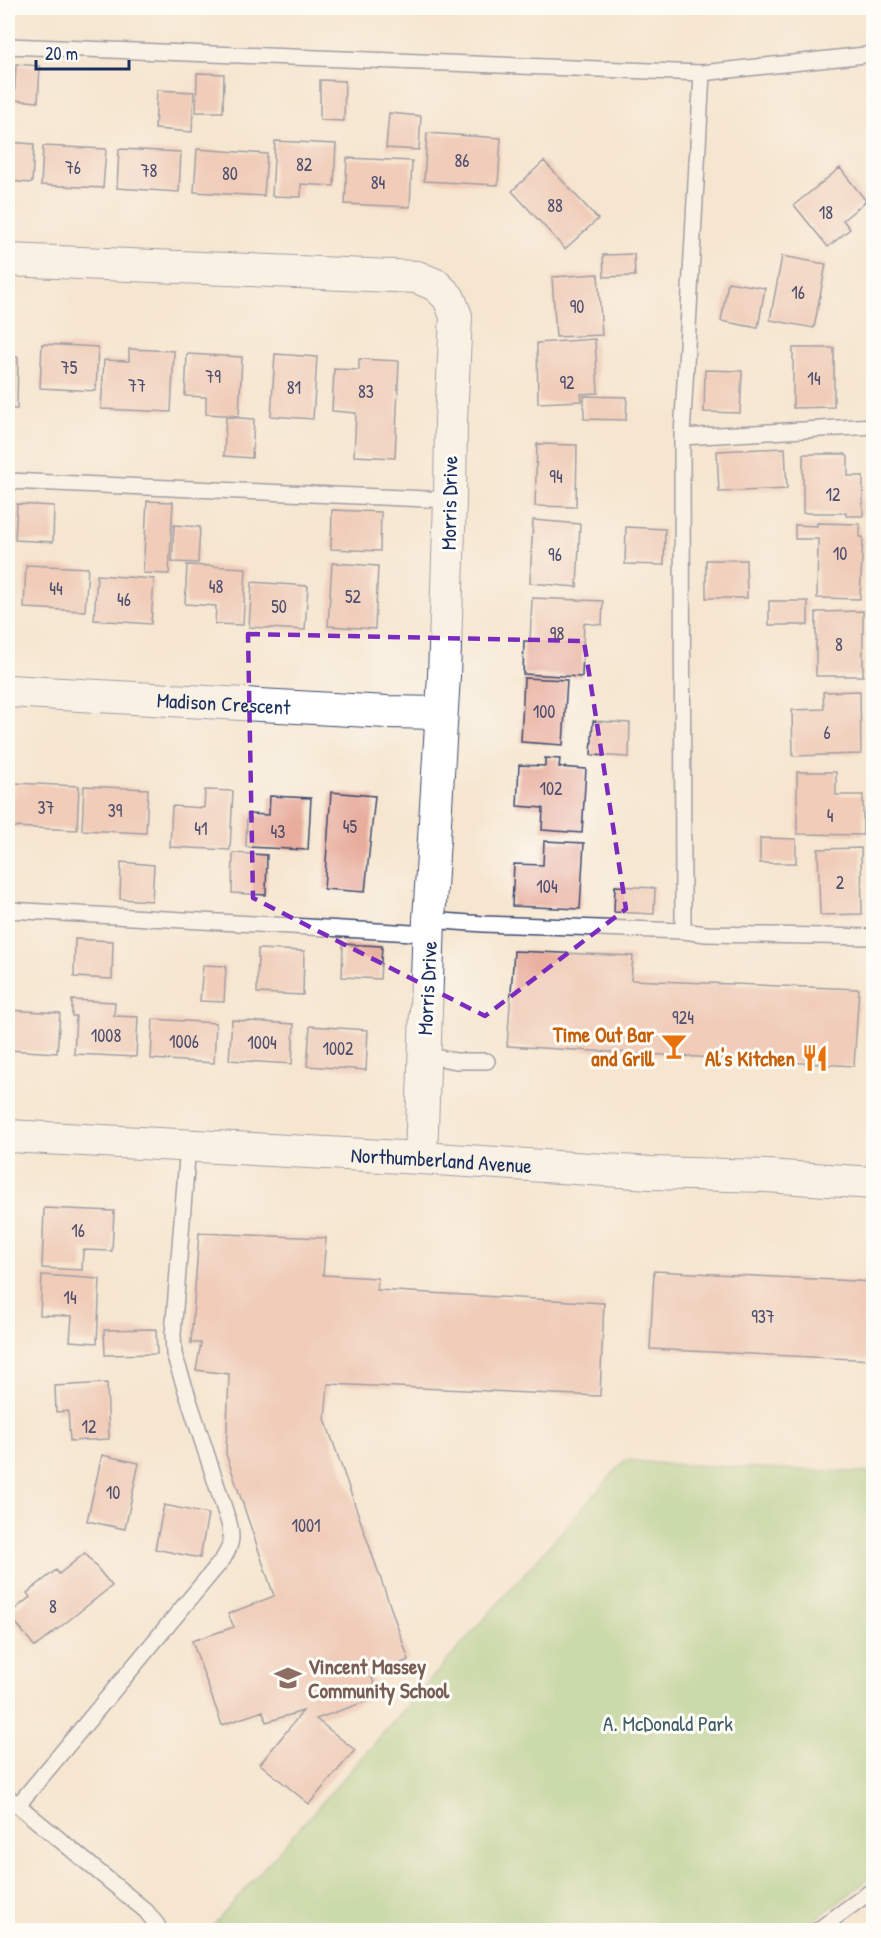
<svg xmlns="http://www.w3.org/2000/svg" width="881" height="1938" viewBox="0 0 881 1938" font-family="'Patrick Hand',sans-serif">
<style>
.green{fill:#98cc7d;stroke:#5a7e6e;stroke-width:1.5}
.building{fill:#e8ad9d}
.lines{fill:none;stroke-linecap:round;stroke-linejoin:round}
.service-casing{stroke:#3c4a6f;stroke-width:18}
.minor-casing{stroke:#3c4a6f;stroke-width:34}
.service{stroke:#fff;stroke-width:15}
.minor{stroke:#fff;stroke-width:32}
.marked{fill:none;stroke:#7b2cbf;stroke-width:4.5;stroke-dasharray:12 8;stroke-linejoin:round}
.labels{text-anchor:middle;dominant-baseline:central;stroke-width:6;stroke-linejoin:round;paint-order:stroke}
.number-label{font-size:18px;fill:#4e4e6e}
.street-label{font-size:21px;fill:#1b2f5e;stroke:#fdfcf7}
.food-label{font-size:21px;font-weight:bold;fill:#c56008;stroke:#fdfcf7;text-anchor:end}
.education-label{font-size:21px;font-weight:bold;fill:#785e54;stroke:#fdfcf7;text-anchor:start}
.park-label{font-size:21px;fill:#405e67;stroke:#fdfcf7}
</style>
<rect width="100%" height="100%" fill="#fdfcf7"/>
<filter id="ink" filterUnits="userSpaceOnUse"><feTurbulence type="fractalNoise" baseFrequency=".0167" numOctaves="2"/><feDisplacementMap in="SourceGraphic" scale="12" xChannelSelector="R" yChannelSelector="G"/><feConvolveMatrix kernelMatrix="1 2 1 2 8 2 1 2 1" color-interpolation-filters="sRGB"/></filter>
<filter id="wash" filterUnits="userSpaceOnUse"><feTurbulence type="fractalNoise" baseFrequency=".008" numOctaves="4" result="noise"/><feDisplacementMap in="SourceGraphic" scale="24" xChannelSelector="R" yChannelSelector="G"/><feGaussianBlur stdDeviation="1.35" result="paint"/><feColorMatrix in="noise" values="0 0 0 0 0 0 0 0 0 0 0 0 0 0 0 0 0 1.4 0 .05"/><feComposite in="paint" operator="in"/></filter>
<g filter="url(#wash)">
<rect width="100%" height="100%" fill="#f6e6d0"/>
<path class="green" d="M 625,1460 L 666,1464 L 873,1473 L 873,1876 L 801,1930 L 209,1930 Z"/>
<g id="blocks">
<path class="building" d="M 16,64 L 40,66 L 38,102 L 14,100 Z
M 197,73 L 224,74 L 223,112 L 196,112 Z
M 320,80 L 345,81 L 344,121 L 320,120 Z
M 157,90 L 194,92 L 192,132 L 155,129 Z
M 389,113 L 421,116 L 419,150 L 386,148 Z
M 427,133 L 501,138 L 498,185 L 424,181 Z
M 275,141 L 336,144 L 334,186 L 301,184 L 301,197 L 272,196 Z
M 8,142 L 34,144 L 32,183 L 8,181 Z
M 43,146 L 106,149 L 103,188 L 41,185 Z
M 119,149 L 181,152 L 179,192 L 117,188 Z
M 197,149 L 267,154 L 264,196 L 194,192 Z
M 347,158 L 412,161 L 410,207 L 345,204 Z
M 544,161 L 598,219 L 565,249 L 512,191 Z
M 840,168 L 866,201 L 843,220 L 850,229 L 828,247 L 794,205 Z
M 634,254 L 635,276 L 604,277 L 603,255 Z
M 782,256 L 826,264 L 814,328 L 770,320 Z
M 598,274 L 602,335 L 556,337 L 552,277 Z
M 728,282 L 765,288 L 758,328 L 721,321 Z
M 595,339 L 598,393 L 581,394 L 582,401 L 538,403 L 537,343 Z
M 42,344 L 98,347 L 96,391 L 40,388 Z
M 793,348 L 834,348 L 834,407 L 793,408 Z
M 129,349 L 174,351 L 171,412 L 101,409 L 104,360 L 129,361 Z
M 187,354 L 242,357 L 239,416 L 206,414 L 206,397 L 185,396 Z
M 275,354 L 317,357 L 313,419 L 271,416 Z
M 8,357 L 18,357 L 17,409 L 8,409 Z
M 359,359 L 399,361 L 395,458 L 354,456 L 356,413 L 332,411 L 334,369 L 359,370 Z
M 705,370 L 742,371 L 740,413 L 704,412 Z
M 584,396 L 627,397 L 626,420 L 584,419 Z
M 226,417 L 254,419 L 252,458 L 224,456 Z
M 537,444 L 577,445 L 576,507 L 535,506 Z
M 785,448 L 787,489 L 719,492 L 717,451 Z
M 803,454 L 845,454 L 848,457 L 848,476 L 863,476 L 863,516 L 846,516 L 846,513 L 803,513 Z
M 147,501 L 173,502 L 169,574 L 143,573 Z
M 17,504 L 54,506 L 53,542 L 15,540 Z
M 332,510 L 381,512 L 380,551 L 331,549 Z
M 533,520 L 580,524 L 577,587 L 530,583 Z
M 817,523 L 860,524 L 860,537 L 863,537 L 860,599 L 817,598 L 818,539 L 795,539 L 795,525 L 817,526 Z
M 174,525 L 200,527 L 198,563 L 172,562 Z
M 626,527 L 665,529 L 664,565 L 625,564 Z
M 706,560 L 746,560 L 747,598 L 706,598 Z
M 332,563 L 378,566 L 375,629 L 328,626 Z
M 26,565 L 88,568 L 85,611 L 24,608 Z
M 187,565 L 246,568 L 243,625 L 215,624 L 216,606 L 185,604 Z
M 97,575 L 154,579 L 151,624 L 94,620 Z
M 252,582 L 308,586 L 305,630 L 249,627 Z
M 532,598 L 603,601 L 602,625 L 584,623 L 582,677 L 523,674 L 524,641 L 530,641 Z
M 769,601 L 808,601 L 808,625 L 769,625 Z
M 863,611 L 863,676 L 816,676 L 816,612 Z
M 524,678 L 567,680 L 563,745 L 521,742 Z
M 860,691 L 861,754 L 793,756 L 792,710 L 824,709 L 823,692 Z
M 593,721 L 630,723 L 629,757 L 591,755 Z
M 545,758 L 560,759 L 559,767 L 586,769 L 582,833 L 542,830 L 543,808 L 517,806 L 519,765 L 545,766 Z
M 797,772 L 836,772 L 836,795 L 863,795 L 863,835 L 797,834 Z
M 14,783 L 79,786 L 77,830 L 12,827 Z
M 84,786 L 148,789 L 146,833 L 82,830 Z
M 205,790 L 233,791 L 230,850 L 170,847 L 172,806 L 204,808 Z
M 331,792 L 375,796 L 365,892 L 324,889 Z
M 270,796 L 311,798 L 308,850 L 246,847 L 247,814 L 269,815 Z
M 760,838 L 796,839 L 796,863 L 760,863 Z
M 544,841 L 584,843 L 580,909 L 512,906 L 514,864 L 543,865 Z
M 861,848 L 862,914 L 820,915 L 818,849 Z
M 233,853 L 267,855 L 266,895 L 232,893 Z
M 121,862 L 154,865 L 152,901 L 120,899 Z
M 615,886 L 655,888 L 654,914 L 614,912 Z
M 75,939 L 113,941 L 112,979 L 74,977 Z
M 343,944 L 382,946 L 380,979 L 342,977 Z
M 258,949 L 304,951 L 303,995 L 257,993 Z
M 514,951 L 633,956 L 631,980 L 859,989 L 854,1066 L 507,1046 Z
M 203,965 L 226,966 L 224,1002 L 200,1001 Z
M 72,1000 L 115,1002 L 114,1016 L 138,1017 L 136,1057 L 74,1054 L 76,1016 L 72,1016 Z
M 8,1010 L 60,1013 L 57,1053 L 8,1050 Z
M 153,1019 L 216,1023 L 214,1063 L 151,1059 Z
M 232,1020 L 294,1024 L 292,1064 L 229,1060 Z
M 310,1026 L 368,1030 L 366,1070 L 307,1066 Z
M 44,1208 L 114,1211 L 112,1251 L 83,1250 L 82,1270 L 42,1268 Z
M 199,1233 L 326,1238 L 323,1275 L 378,1278 L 377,1290 L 604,1303 L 600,1396 L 328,1384 L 325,1419 L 409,1660 L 371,1675 L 379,1697 L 316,1719 L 355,1750 L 309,1804 L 260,1764 L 303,1711 L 266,1722 L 263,1711 L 222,1725 L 192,1641 L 234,1627 L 228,1614 L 274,1596 L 226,1454 L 229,1374 L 196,1370 L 201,1343 L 191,1343 Z
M 654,1271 L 874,1282 L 874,1360 L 650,1349 Z
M 42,1275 L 100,1279 L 97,1343 L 70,1341 L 72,1316 L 40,1315 Z
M 156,1329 L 157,1354 L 105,1355 L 104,1330 Z
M 107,1383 L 109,1439 L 70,1441 L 68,1411 L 56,1412 L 55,1386 Z
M 102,1455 L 139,1463 L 125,1529 L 87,1521 Z
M 164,1505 L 208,1514 L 200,1558 L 155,1549 Z
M 85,1553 L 112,1586 L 35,1647 L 9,1614 L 30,1597 L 27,1593 L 56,1570 L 59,1574 Z"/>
</g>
</g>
<g filter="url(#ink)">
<use href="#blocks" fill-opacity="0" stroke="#3c4a6f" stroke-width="1.5"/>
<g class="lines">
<defs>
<path id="service" d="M 8,46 L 702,73 L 874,54
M 702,73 L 682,437 L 683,931 L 706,934 L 874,937
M 682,437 L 874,426
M 8,481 L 450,500
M 8,910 L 430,934
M 429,920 L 484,924 L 683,931
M 424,1055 L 456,1061 L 487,1061
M 8,1797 L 146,1911 L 157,1925 L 159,1930
M 18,1805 L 223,1559 C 231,1546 233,1538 229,1523 L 174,1354 L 173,1334 L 188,1145
M 818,1930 L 874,1889"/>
<g id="minor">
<path d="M 8,260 L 417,277 L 436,285 L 449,298 L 456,316 L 451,419 L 450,500 L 444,676 L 429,920 L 421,1158"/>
<path id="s1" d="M 8,691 L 387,712 L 441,713"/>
<path id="s2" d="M 8,1136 L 421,1158 L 651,1173 L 766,1176 L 874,1183"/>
</g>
</defs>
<use href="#service" class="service-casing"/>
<use href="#minor" class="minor-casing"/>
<use href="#service" class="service"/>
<use href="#minor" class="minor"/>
</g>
</g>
<path d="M0 0H881V1938H0ZM 248,634 L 584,641 L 626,909 L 485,1016 L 253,898 Z" fill="#f6e6d0" fill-opacity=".55" fill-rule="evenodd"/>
<path class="marked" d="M 248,634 L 584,641 L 626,909 L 485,1016 L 253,898 Z"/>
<defs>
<symbol id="bar-bare" viewBox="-9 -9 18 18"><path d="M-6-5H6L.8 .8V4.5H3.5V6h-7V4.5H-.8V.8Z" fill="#e8710a" stroke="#fdfcf7" stroke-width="2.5" paint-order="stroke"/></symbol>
<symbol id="restaurant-bare" viewBox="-9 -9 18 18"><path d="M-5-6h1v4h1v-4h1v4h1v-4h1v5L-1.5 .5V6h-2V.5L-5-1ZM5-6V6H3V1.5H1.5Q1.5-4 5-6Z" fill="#e8710a" stroke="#fdfcf7" stroke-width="2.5" paint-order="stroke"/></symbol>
<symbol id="school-bare" viewBox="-9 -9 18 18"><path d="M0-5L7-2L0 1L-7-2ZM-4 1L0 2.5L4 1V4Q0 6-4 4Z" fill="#8d6e63" stroke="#fdfcf7" stroke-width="2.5" paint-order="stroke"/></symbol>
</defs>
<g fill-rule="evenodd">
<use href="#bar-bare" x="655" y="1027" width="38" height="38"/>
<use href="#restaurant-bare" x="796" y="1039" width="38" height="38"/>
<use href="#school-bare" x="269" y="1659" width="38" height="38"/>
</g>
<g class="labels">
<g class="number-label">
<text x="462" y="160">86</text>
<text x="304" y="164">82</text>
<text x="73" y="167">76</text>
<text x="149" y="170">78</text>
<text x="230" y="173">80</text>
<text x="378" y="182">84</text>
<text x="555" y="205">88</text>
<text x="826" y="212">18</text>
<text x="798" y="292">16</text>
<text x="577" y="306">90</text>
<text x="69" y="367">75</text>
<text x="213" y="376">79</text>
<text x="814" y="378">14</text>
<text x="567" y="382">92</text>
<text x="137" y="385">77</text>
<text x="294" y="387">81</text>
<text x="366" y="391">83</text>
<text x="556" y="476">94</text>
<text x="833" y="494">12</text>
<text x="840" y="553">10</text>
<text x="555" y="554">96</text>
<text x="216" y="586">48</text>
<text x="56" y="588">44</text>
<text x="353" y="596">52</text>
<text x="124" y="599">46</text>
<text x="279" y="606">50</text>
<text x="557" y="633">98</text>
<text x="839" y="644">8</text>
<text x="544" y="711">100</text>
<text x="827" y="732">6</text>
<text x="551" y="788">102</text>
<text x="46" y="807">37</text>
<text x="115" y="810">39</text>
<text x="830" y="815">4</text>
<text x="350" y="826">45</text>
<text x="201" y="828">41</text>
<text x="278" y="831">43</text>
<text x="840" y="882">2</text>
<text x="547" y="886">104</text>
<text x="683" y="1017">924</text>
<text x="106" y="1035">1008</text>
<text x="184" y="1041">1006</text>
<text x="262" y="1042">1004</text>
<text x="338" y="1048">1002</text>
<text x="78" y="1230">16</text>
<text x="70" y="1297">14</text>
<text x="763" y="1316">937</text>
<text x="89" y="1426">12</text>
<text x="113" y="1492">10</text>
<text x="306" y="1525">1001</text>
<text x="53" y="1606">8</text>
</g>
<g class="street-label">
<text transform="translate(449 503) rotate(-89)">Morris Drive</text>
<text stroke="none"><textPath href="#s1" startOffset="216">Madison Crescent</textPath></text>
<text transform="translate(427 988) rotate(-87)">Morris Drive</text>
<text stroke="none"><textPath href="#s2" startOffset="434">Northumberland Avenue</textPath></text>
</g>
<g class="food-label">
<text x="654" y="1034">Time Out Bar<tspan x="654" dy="24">and Grill</tspan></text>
<text x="795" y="1058">Al's Kitchen</text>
</g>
<g class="education-label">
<text x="308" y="1666">Vincent Massey<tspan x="308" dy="24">Community School</tspan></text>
</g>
<g class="park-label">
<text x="668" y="1723">A. McDonald Park</text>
</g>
</g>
<rect width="881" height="1938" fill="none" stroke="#fdfcf7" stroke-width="30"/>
<path d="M36 60v9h93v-9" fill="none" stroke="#1b2f5e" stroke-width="3"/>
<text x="45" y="60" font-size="18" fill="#1b2f5e" stroke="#fdfcf7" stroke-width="4.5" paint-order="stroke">20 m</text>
</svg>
